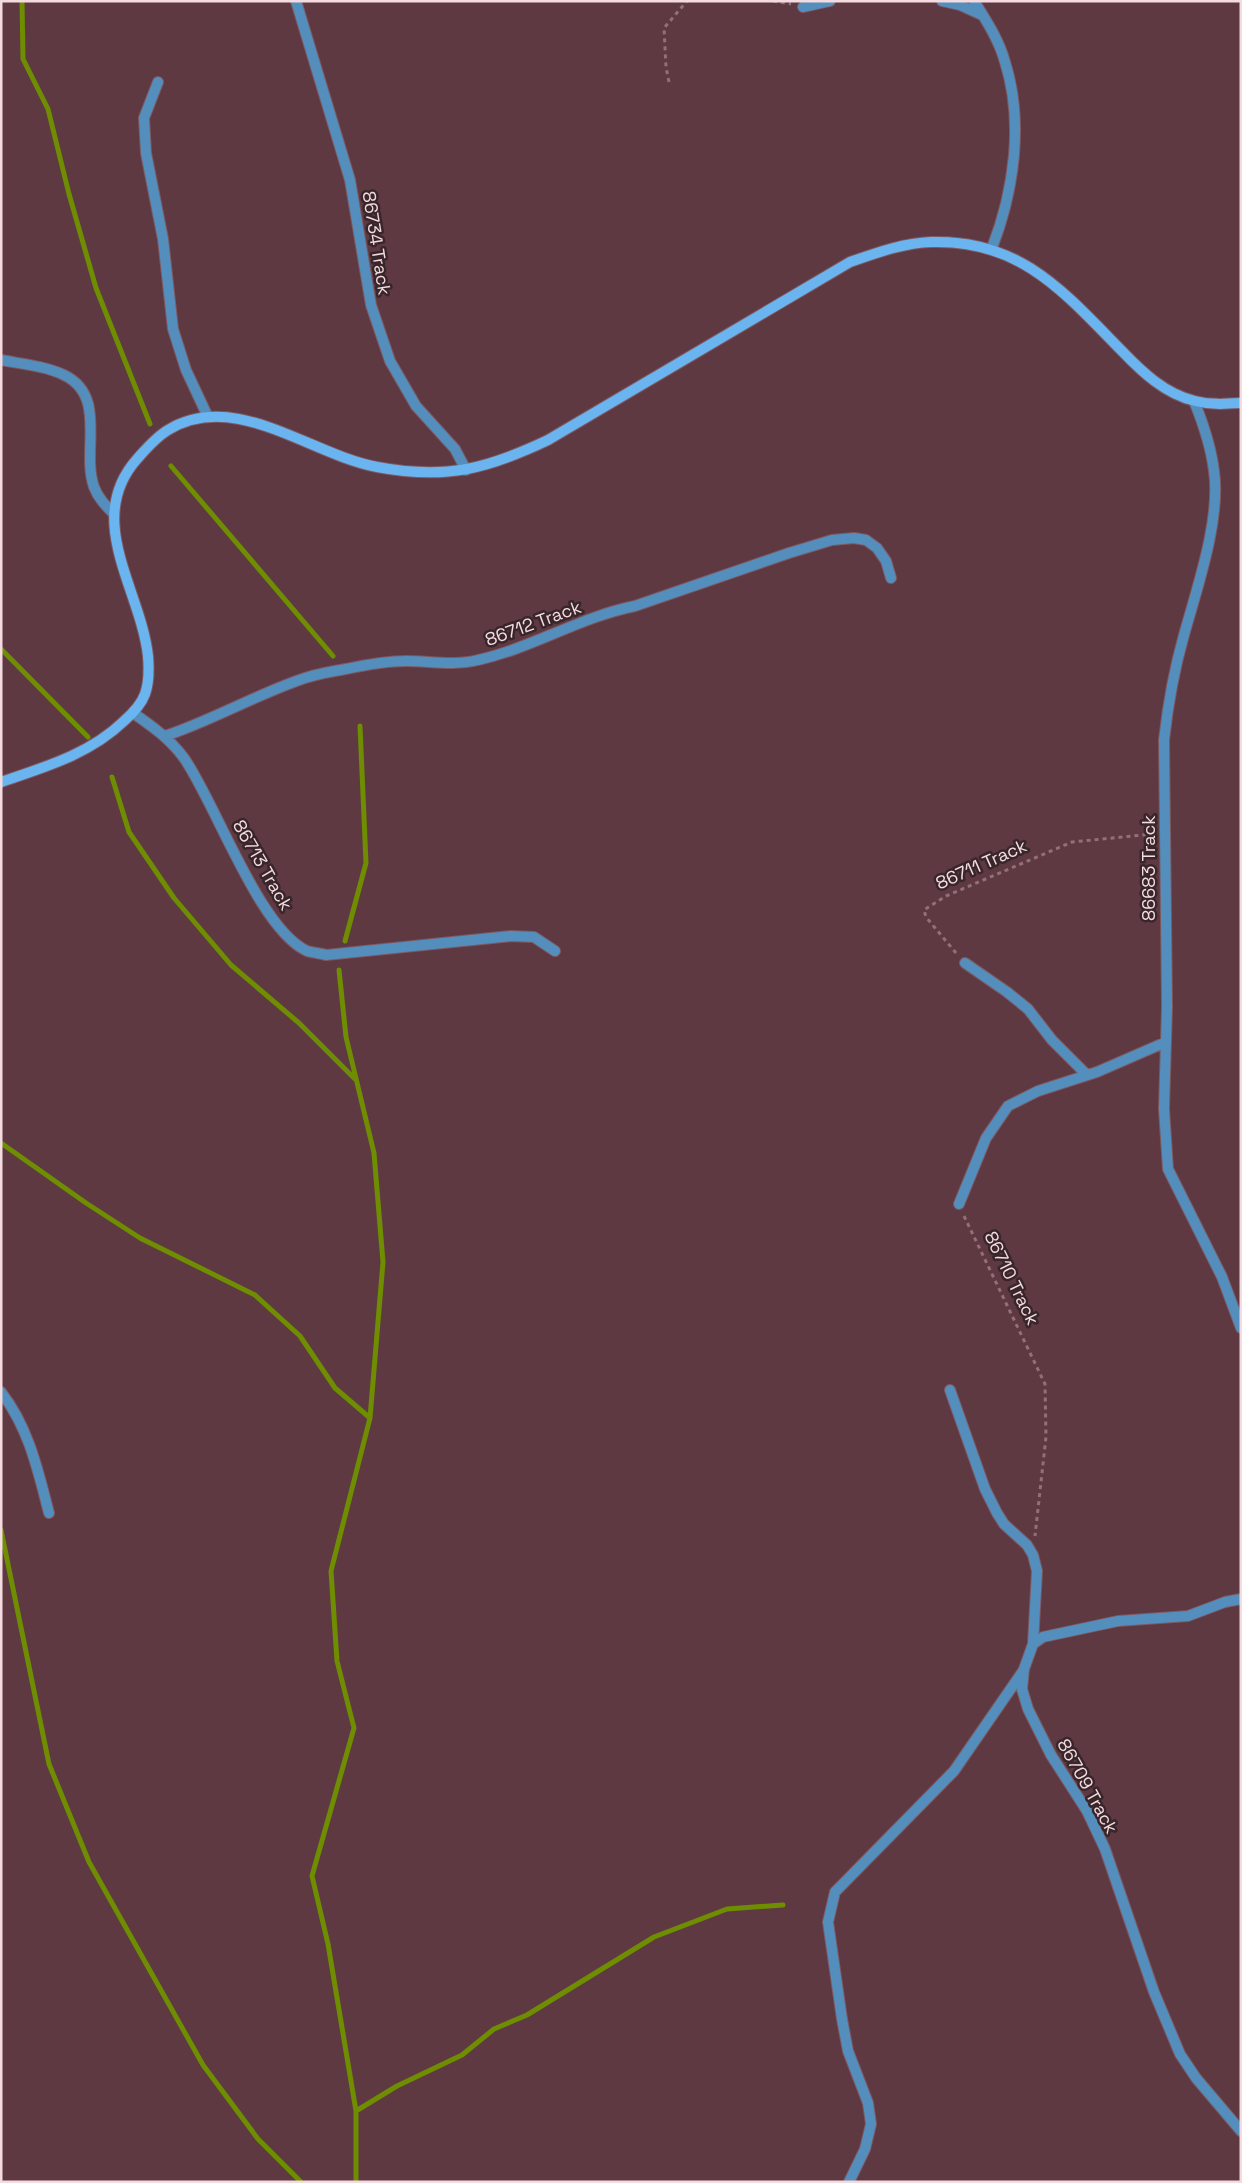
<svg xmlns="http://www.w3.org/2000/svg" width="1242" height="2183" viewBox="0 0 1242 2183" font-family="'Space Grotesk',sans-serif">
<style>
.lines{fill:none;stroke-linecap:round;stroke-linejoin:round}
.stream{stroke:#6e8d00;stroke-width:5}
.street-casing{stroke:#7d5962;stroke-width:12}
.secondary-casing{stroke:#7d5962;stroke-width:12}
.path{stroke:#927078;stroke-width:3;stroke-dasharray:4 4;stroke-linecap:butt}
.street{stroke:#538ebd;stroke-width:10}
.secondary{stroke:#6ab5f0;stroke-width:10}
.labels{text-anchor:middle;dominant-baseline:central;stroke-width:5;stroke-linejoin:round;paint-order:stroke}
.street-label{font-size:18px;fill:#f3dbe0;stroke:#38262a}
</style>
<rect width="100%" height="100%" fill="#5f3942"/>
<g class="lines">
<path class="stream" d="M 22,1 L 23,59 L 48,109 L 69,194 L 96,288 L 150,424
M 171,466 L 333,656
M 1,649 L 88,737
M 112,777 L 129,832 L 174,898 L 231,965 L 299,1023 L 355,1079
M 345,941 L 366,863 L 360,726
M 339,970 L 346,1037 L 374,1153 L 383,1262 L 370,1418 L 331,1571 L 337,1661 L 354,1728 L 312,1876 L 328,1944 L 356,2111 L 356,2182
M 1,1143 L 86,1203 L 140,1238 L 255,1295 L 300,1336 L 335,1388 L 370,1418
M 1,1530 L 49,1764 L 89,1862 L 203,2065 L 258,2139 L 301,2182
M 356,2111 L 397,2086 L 462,2055 L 494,2029 L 527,2015 L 654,1937 L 727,1909 L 783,1905"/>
<defs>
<path id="street" d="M 296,1 L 350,180 L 371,305 L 390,361 L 416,406 L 455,449 L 466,470
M 942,1 L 960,5 L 982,15
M 974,1 C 986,20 999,40 1005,62 C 1024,122 1014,191 992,248
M 803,7 L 830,1
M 158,82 L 144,118 L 146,153 L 163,239 L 173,329 L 186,370 L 208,417
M 1,360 C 22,364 45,366 64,375 C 108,396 81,451 94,487 C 98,498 106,506 114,514
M 1194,401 C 1203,423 1211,447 1214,471 C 1221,519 1197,588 1184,635 C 1174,670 1168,704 1164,740 L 1167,1007 L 1164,1109 L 1168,1169 L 1222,1277 L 1241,1328
M 133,713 C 152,726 170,739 184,758 C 216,804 259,929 307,951 C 313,953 320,953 326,955 L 511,936 L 534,937 L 555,951
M 165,736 C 213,720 257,694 305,678 C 318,674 333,671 346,669 C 365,665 387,661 406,661 C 430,661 454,666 478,660 C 532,648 580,617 635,606 L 789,553 L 832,540 L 854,538 L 866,540 L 877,548 L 886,561 L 891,578
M 965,963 L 1007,992 L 1028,1009 L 1052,1040 L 1087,1075
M 959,1204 L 986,1138 L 1008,1106 L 1038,1091 L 1097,1072 L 1166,1042
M 950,1390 L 985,1489 L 997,1513 L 1004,1524 L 1027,1545 L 1033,1555 L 1037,1571 L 1033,1644
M 1,1392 C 29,1428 38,1471 49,1513
M 1241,1599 L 1225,1602 L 1188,1616 L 1118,1621 L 1043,1637 L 1033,1644 L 1024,1669 L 1022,1689 L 1028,1709 L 1051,1755 L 1087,1811 L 1105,1849 L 1154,1992 L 1180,2054 L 1196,2078 L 1241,2131
M 849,2182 L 865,2149 L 871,2124 L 868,2103 L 848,2051 L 842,2019 L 828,1922 L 835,1892 L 954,1771 L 1023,1671"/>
<path id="secondary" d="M 1,782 C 45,767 90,754 124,721 C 132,714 141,705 145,694 C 149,683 149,668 148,656 C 141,590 83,520 137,459 C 146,449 156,437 168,430 C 235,389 311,455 377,467 C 446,480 487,469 548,440 L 850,262 C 876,253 903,243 931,242 C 1020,239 1064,292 1121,350 C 1142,372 1165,394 1195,401 C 1211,405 1225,404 1241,403"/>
</defs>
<use href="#street" class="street-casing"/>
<use href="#secondary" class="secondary-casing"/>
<path class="path" d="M 773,1 L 791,4
M 669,82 L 666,67 L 664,28 L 687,1
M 956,953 L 926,917 L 924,910 L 946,896 L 1072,842 L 1153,834
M 964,1216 L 1045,1384 L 1046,1437 L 1035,1536"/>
<use href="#street" class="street"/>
<use href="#secondary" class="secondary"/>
</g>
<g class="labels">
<g class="street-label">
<text transform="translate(377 243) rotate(81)">86734 Track</text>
<text transform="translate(533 623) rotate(-20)">86712 Track</text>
<text transform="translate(981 864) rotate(-24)">86711 Track</text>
<text transform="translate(263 865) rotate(60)">86713 Track</text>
<text transform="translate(1148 868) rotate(-90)">86683 Track</text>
<text transform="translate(1012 1278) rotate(64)">86710 Track</text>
<text transform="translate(1088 1786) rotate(61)">86709 Track</text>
</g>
</g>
<rect width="1242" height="2183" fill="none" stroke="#f3dbe0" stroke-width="5"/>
</svg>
